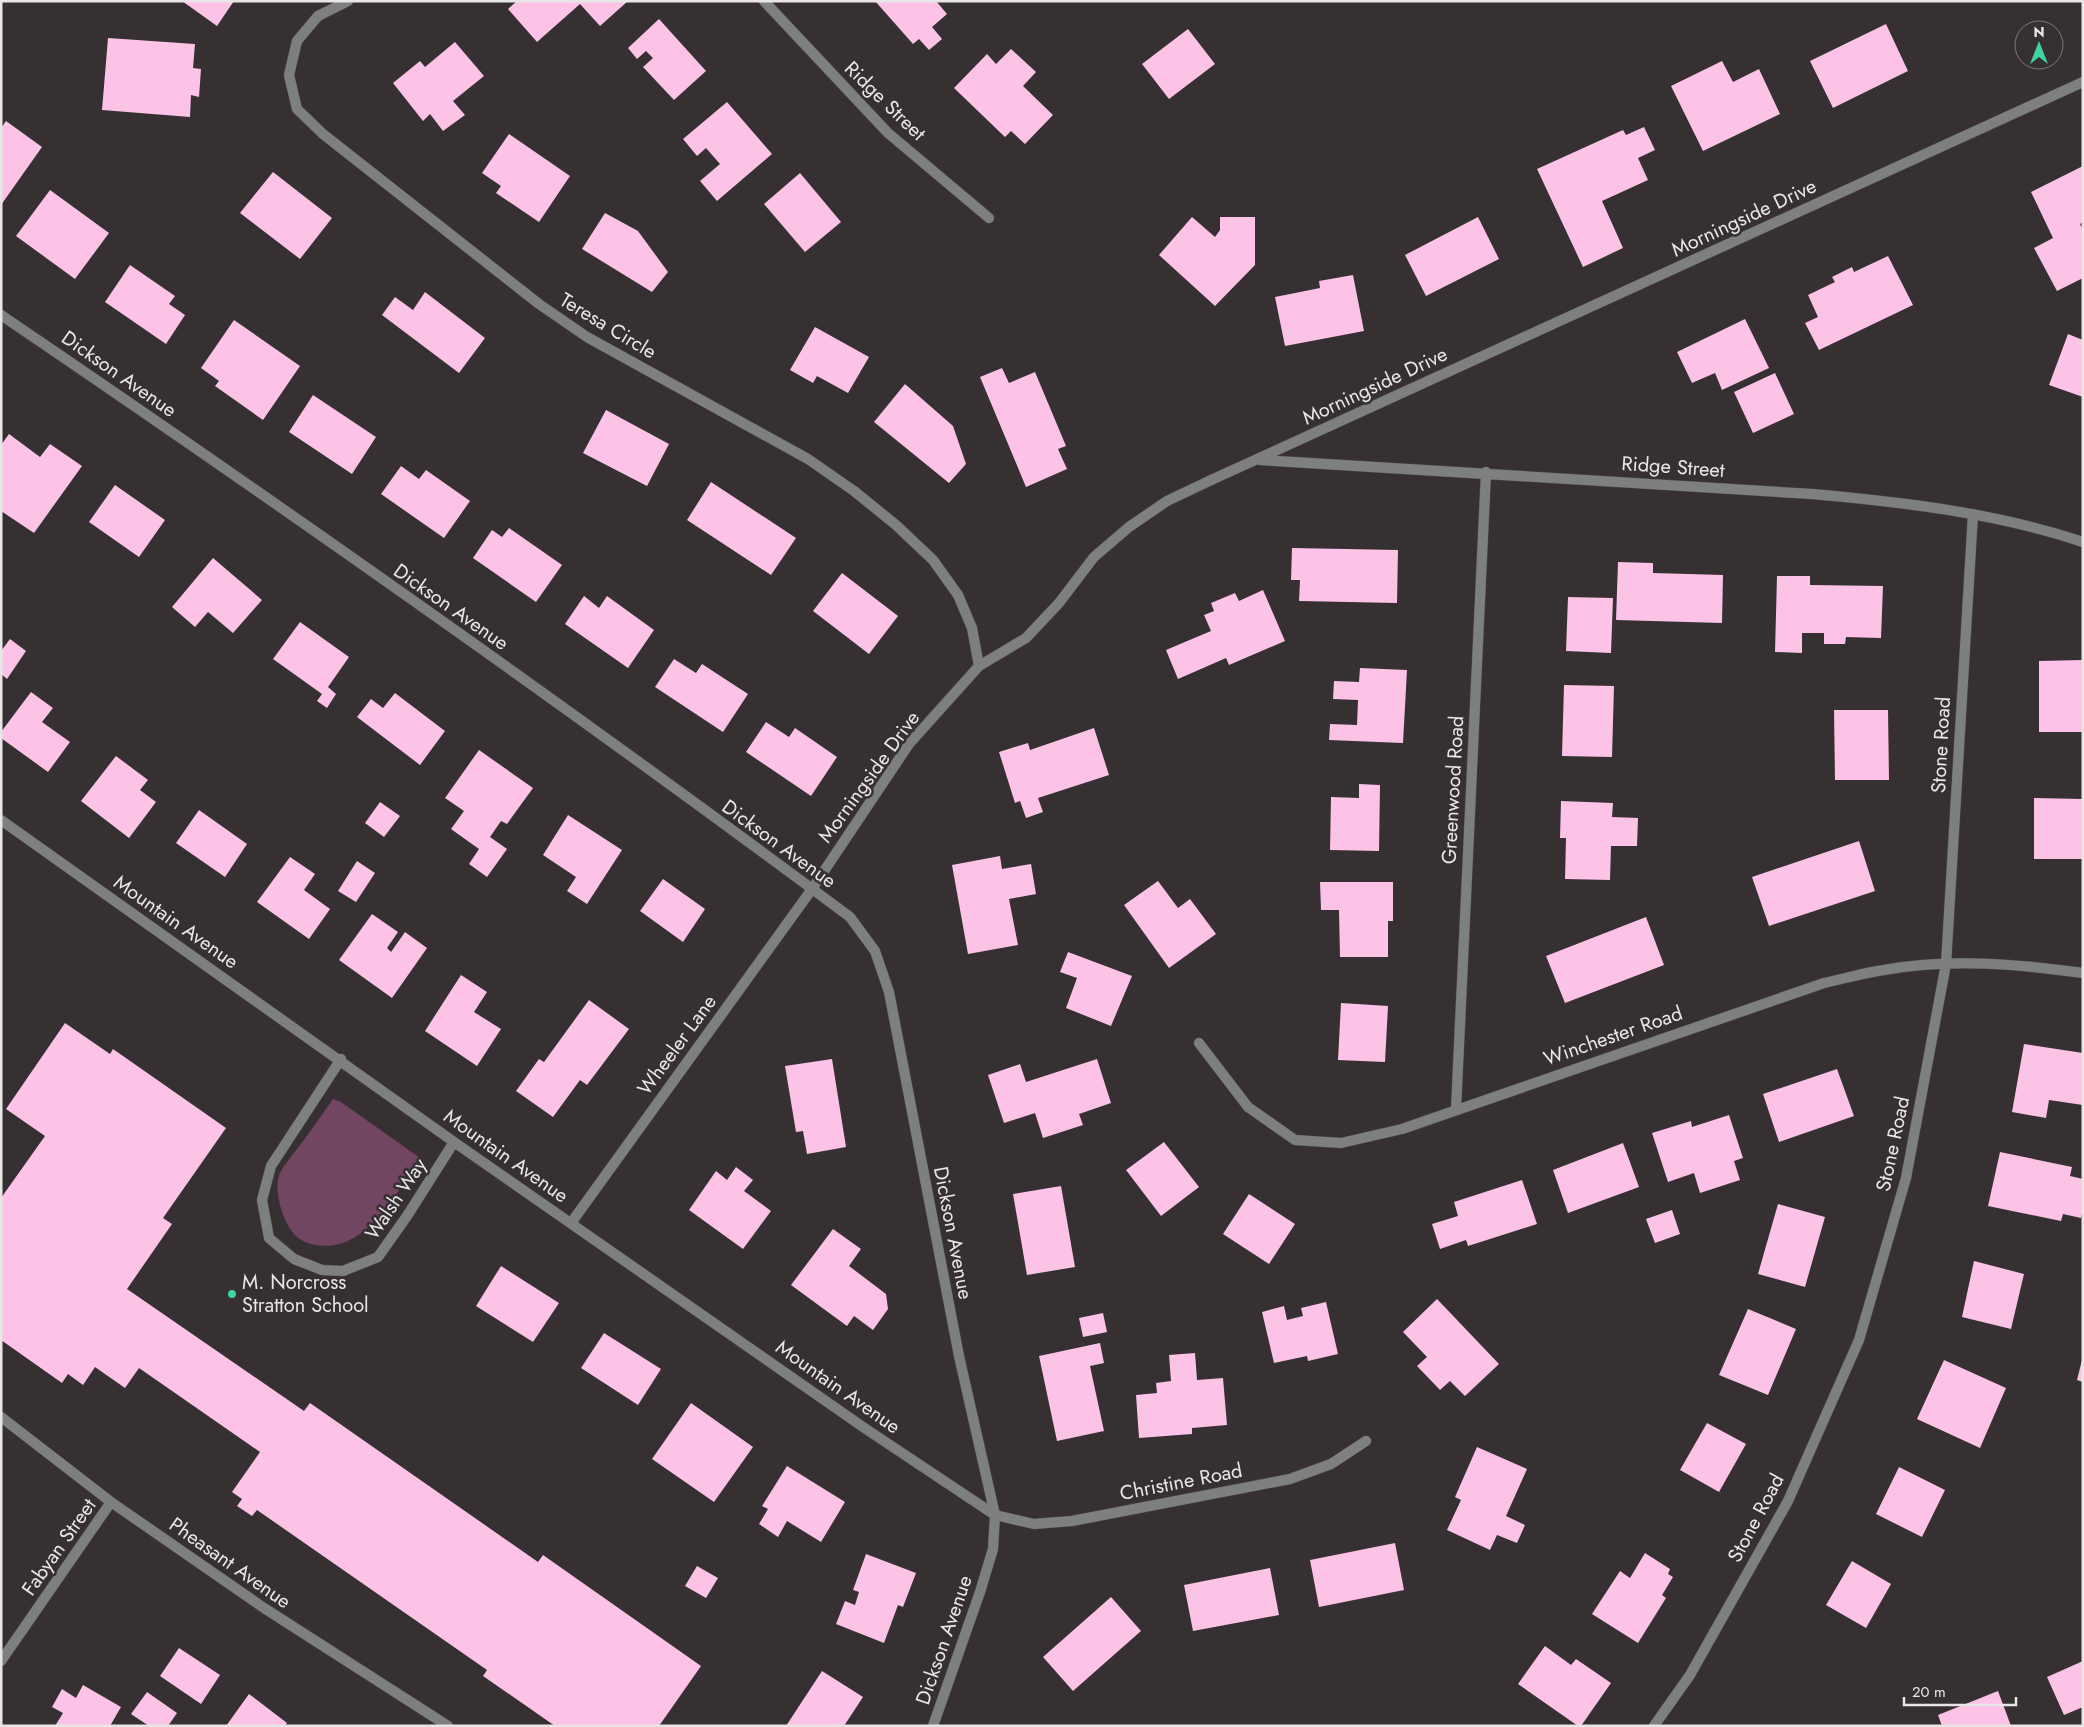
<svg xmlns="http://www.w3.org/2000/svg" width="2084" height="1727" viewBox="0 0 2084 1727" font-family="Jost,sans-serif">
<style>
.green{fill:#724562}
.building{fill:#fcc3e6}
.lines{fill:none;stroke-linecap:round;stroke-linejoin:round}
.minor-casing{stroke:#534d50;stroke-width:11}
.minor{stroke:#7d807e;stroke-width:10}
.poi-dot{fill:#3fd4a2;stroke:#363033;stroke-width:2}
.labels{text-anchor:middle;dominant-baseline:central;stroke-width:5;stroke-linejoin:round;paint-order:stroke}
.street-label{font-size:20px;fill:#e9e6e8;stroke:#363033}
.poi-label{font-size:20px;fill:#e9e6e8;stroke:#363033;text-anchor:start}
</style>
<rect width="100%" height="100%" fill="#363033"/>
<path class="green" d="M 333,1099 L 341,1102 L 420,1158 C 403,1185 378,1227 348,1241 C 333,1248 311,1248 297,1237 C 284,1226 272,1189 280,1173 C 284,1165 292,1156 297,1149 C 310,1132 321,1116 333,1099 Z"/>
<path class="building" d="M 182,1 L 234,1 L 217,26 Z
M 517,1 L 628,1 L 600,26 L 580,4 L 537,42 L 508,9 Z
M 875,1 L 936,1 L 947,14 L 932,27 L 942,39 L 929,50 L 919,39 L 913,44 Z
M 659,19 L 706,71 L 674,100 L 643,67 L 653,58 L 646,51 L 637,59 L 628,48 Z
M 1886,24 L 1908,71 L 1833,108 L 1810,61 Z
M 1188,29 L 1215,64 L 1169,99 L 1142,64 Z
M 108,38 L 195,44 L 193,68 L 201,69 L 199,97 L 191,95 L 190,117 L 102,110 Z
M 455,42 L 484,76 L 453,101 L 465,115 L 443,131 L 430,114 L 423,121 L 393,83 L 420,61 L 425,67 Z
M 1011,49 L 1036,72 L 1023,86 L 1053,115 L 1025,144 L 1011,131 L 1005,137 L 954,88 L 987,54 L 996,64 Z
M 1722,61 L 1733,82 L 1759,69 L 1780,114 L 1703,151 L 1671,86 Z
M 727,102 L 772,154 L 717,201 L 700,181 L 720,164 L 706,148 L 697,156 L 683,139 Z
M 6,121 L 42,147 L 1,205 L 1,128 Z
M 1644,127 L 1655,150 L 1638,158 L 1648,180 L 1602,201 L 1623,248 L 1583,267 L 1537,169 L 1623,130 L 1626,135 Z
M 509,134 L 570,176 L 539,222 L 496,193 L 501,186 L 482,173 Z
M 2083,166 L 2083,222 L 2080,224 L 2083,230 L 2083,278 L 2057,291 L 2034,248 L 2053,238 L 2031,192 Z
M 273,172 L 332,218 L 300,259 L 240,213 Z
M 800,173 L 841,222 L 805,252 L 764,204 Z
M 50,190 L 109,233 L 75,279 L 16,236 Z
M 605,213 L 638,231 L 668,272 L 652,292 L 582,249 Z
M 1192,217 L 1215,237 L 1220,230 L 1220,217 L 1255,217 L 1255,265 L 1215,306 L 1159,255 Z
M 1478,217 L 1499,259 L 1426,296 L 1405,255 Z
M 1888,256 L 1913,305 L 1819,350 L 1805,323 L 1818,317 L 1808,295 L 1835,282 L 1832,277 L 1852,267 L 1854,272 Z
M 130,265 L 175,296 L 169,304 L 185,315 L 166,344 L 105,302 Z
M 1353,275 L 1364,331 L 1285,346 L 1275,297 L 1320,288 L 1319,281 Z
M 425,292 L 485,338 L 459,373 L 382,315 L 395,297 L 413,310 Z
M 1745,319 L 1769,368 L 1722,390 L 1715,373 L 1692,383 L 1677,352 Z
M 234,320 L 300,366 L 263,420 L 215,386 L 219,381 L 201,368 Z
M 815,327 L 869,357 L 848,393 L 817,376 L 813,383 L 790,370 Z
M 2068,334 L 2083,340 L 2083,397 L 2049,385 Z
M 1002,368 L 1009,383 L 1035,372 L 1066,446 L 1058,449 L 1067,469 L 1026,487 L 980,377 Z
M 1775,373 L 1794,414 L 1753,433 L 1734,392 Z
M 905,384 L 953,426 L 966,464 L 949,483 L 874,422 Z
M 313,395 L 376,437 L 352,474 L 289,432 Z
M 606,410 L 669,444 L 647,486 L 583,453 Z
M 9,434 L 40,457 L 50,444 L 82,466 L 34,533 L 1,511 L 1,445 Z
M 401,466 L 419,479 L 426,470 L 470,501 L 444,538 L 381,494 Z
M 711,482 L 796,538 L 771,575 L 687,520 Z
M 115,485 L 165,520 L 139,557 L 89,522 Z
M 509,528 L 562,565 L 536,602 L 473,558 L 492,530 L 502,537 Z
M 1292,548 L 1398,550 L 1397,603 L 1299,601 L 1300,580 L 1291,580 Z
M 213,558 L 262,600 L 233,633 L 208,612 L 195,627 L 172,607 Z
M 1618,562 L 1653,563 L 1653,573 L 1723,575 L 1722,623 L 1616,620 Z
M 842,573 L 898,616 L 869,654 L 813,611 Z
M 1777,576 L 1810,576 L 1810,585 L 1883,586 L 1881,638 L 1846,637 L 1845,644 L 1824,644 L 1824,633 L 1802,633 L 1802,653 L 1775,652 Z
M 1263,590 L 1285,641 L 1229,665 L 1226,658 L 1178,679 L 1166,650 L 1211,631 L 1204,615 L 1214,611 L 1211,603 L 1235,593 L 1239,601 Z
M 584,596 L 599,608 L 607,596 L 654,630 L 628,668 L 565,624 Z
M 1568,597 L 1613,598 L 1611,653 L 1566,651 Z
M 300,622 L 349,657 L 328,687 L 336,694 L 327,708 L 317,701 L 322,694 L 273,659 Z
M 10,639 L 26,651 L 7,679 L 1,674 L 1,651 Z
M 674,659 L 696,673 L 702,664 L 748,694 L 723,732 L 655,687 Z
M 2083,660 L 2083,732 L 2039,732 L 2039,661 Z
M 1360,668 L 1407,670 L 1403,743 L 1329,740 L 1330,724 L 1357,725 L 1358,700 L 1333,699 L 1334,681 L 1359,682 Z
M 1564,685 L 1614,686 L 1612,757 L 1562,756 Z
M 31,692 L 53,708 L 42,722 L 70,742 L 48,772 L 1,738 L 1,732 Z
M 395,693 L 445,731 L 420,765 L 357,717 L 371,699 L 383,708 Z
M 1834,710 L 1888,710 L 1889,780 L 1835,780 Z
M 766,722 L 789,737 L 795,728 L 837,757 L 811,796 L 746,752 Z
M 1094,728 L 1109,775 L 1038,798 L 1043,812 L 1026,818 L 1020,801 L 1015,803 L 999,752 L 1028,743 L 1030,750 Z
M 479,750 L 533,788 L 507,824 L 501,821 L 490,837 L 507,849 L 487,877 L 469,864 L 479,849 L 451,829 L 464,811 L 445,798 Z
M 116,756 L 148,780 L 140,790 L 156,802 L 129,838 L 81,801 Z
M 1359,784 L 1380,785 L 1379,851 L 1330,850 L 1331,797 L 1359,798 Z
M 2034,798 L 2083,799 L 2083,859 L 2034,859 Z
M 1561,801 L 1613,803 L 1612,817 L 1638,818 L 1637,846 L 1611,846 L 1610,880 L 1565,879 L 1566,838 L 1560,838 Z
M 380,802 L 400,816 L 384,837 L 365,823 Z
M 199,810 L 247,844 L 225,877 L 176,843 Z
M 568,815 L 622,850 L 587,904 L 567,891 L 576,877 L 543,855 Z
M 1859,841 L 1875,891 L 1769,926 L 1752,877 Z
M 1000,856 L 1002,869 L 1031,864 L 1036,894 L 1009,899 L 1018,945 L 968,954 L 952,865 Z
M 290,857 L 315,874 L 304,890 L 330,909 L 309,939 L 257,902 Z
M 357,861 L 375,873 L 356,902 L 338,891 Z
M 663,879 L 705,909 L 683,942 L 640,911 Z
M 1158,881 L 1178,908 L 1190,899 L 1216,934 L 1169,968 L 1124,905 Z
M 1320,882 L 1393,882 L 1393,921 L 1388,921 L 1388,957 L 1340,957 L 1339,910 L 1321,910 Z
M 372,914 L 398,932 L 387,948 L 391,952 L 405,932 L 427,948 L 392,998 L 339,960 Z
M 1646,917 L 1664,965 L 1565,1003 L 1546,956 Z
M 1068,952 L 1132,976 L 1111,1026 L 1066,1008 L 1077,978 L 1060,972 Z
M 461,975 L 487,992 L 474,1012 L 501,1029 L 477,1066 L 425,1031 Z
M 589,1000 L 629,1029 L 587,1085 L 580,1080 L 553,1117 L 516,1091 L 539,1059 L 544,1062 Z
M 1341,1003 L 1388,1006 L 1385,1062 L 1338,1060 Z
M 65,1023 L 110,1054 L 113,1049 L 226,1128 L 163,1218 L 172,1224 L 127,1289 L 304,1411 L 310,1403 L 538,1562 L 543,1555 L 701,1666 L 659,1726 L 555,1726 L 483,1676 L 487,1670 L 257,1510 L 252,1516 L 237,1506 L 242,1499 L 232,1492 L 260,1452 L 139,1368 L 125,1388 L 95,1367 L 83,1385 L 68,1374 L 62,1383 L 1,1340 L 1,1198 L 45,1136 L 6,1109 Z
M 2024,1044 L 2083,1053 L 2083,1105 L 2049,1100 L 2046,1118 L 2012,1112 Z
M 832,1059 L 846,1147 L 807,1154 L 803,1131 L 796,1132 L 785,1066 Z
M 1097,1059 L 1111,1103 L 1079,1114 L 1083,1125 L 1043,1138 L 1035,1113 L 1004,1123 L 988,1075 L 1020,1064 L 1026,1082 Z
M 1837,1069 L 1854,1116 L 1779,1142 L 1763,1094 Z
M 1729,1115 L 1743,1158 L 1734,1161 L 1740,1180 L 1700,1193 L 1694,1173 L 1668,1182 L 1652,1133 L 1691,1121 L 1692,1127 Z
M 1164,1142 L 1199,1187 L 1161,1216 L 1126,1170 Z
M 1623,1143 L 1639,1187 L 1568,1213 L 1553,1170 Z
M 2000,1152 L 2072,1167 L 2070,1176 L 2083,1179 L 2083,1208 L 2081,1218 L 2063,1214 L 2061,1221 L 1988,1206 Z
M 736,1167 L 753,1180 L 744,1191 L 771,1211 L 743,1249 L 689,1210 L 716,1171 L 727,1180 Z
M 1522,1180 L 1537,1224 L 1468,1246 L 1466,1240 L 1440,1249 L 1432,1224 L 1458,1216 L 1454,1202 Z
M 1061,1186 L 1075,1267 L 1027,1275 L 1013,1194 Z
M 1249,1194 L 1295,1224 L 1269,1264 L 1223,1234 Z
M 1778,1204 L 1825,1217 L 1805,1287 L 1758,1274 Z
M 1672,1210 L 1680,1234 L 1655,1243 L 1646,1219 Z
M 833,1229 L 861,1249 L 849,1266 L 886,1294 L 888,1309 L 873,1330 L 854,1316 L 847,1326 L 791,1285 Z
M 1974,1261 L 2024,1274 L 2011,1329 L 1962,1317 Z
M 501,1266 L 559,1303 L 533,1342 L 476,1306 Z
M 1437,1299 L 1499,1364 L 1465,1396 L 1450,1381 L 1440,1390 L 1417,1366 L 1427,1357 L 1403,1332 Z
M 1326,1302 L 1338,1354 L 1308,1361 L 1307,1356 L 1274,1363 L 1262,1312 L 1284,1306 L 1287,1320 L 1303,1316 L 1301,1308 Z
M 1748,1309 L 1796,1329 L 1768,1395 L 1719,1375 Z
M 1103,1313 L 1107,1332 L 1083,1337 L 1079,1318 Z
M 604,1333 L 661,1369 L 638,1405 L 581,1368 Z
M 1100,1343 L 1104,1363 L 1090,1366 L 1104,1431 L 1057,1441 L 1039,1356 Z
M 1195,1353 L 1197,1380 L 1223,1378 L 1227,1425 L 1192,1428 L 1192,1434 L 1139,1438 L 1136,1395 L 1157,1393 L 1156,1383 L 1171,1381 L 1169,1355 Z
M 1944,1360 L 2006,1388 L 1980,1448 L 1917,1419 Z
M 2082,1360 L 2083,1360 L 2083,1382 L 2077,1380 Z
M 691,1403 L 753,1447 L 714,1502 L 652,1459 Z
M 1707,1423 L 1746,1444 L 1719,1492 L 1680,1470 Z
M 1477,1447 L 1527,1469 L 1506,1516 L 1525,1525 L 1517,1543 L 1497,1535 L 1490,1550 L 1447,1530 L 1461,1500 L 1455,1497 Z
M 787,1466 L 845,1502 L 821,1542 L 787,1521 L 778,1537 L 759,1524 L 768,1509 L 762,1506 Z
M 1899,1467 L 1945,1490 L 1922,1537 L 1876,1514 Z
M 1395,1543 L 1404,1590 L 1319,1607 L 1310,1560 Z
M 1645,1553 L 1670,1569 L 1668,1574 L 1673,1577 L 1662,1595 L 1666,1598 L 1638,1643 L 1592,1614 L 1620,1571 L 1630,1578 Z
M 866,1554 L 916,1573 L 903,1607 L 898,1605 L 884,1643 L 836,1624 L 845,1601 L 855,1605 L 859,1592 L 853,1590 Z
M 1852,1561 L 1891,1584 L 1866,1628 L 1826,1605 Z
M 697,1566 L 718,1578 L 706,1598 L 685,1586 Z
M 1270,1568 L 1279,1615 L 1193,1631 L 1184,1585 Z
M 1111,1597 L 1141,1631 L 1073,1691 L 1043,1657 Z
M 1545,1646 L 1571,1665 L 1576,1659 L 1611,1683 L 1581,1726 L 1578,1726 L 1518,1684 Z
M 179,1648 L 220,1675 L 201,1704 L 160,1676 Z
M 2083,1661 L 2083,1707 L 2064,1715 L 2047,1677 Z
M 822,1671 L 863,1697 L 844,1726 L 786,1726 Z
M 83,1685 L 121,1707 L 110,1726 L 55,1726 L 63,1713 L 52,1707 L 62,1689 L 76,1698 Z
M 1998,1691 L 2011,1726 L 1942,1726 L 1938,1715 Z
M 147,1692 L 177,1713 L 168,1726 L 149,1726 L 131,1714 Z
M 249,1694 L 287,1723 L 285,1726 L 226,1726 Z"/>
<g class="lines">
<defs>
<path id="minor" d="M 348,1 L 318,16 L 297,41 L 289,75 L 297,109 L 323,134 L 539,304 L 587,337 L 808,459 L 854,491 L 896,525 L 933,560 L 958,595 L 972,628 L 979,666
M 764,1 L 888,133 L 989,218
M 1,315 C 288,510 572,710 850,917 L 875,951 L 889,992 L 959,1356 L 995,1515 L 993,1549 L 980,1592 L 933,1726
M 1260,460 L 1812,494 C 1903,502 1996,513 2083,542
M 1,820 L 454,1142 L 863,1427 L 995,1515 L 1034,1524 L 1072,1521 L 1290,1479 L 1331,1464 L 1366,1441
M 1199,1043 L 1248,1107 L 1295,1140 L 1341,1143 L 1402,1129 L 1824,983 C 1843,979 1863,973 1884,970 C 1949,958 2018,964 2083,973
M 341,1059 L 271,1166 L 262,1200 L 269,1238 L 294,1259 L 322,1270 L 343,1271 L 378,1257 L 407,1216 L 454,1142
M 1456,1109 L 1486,472
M 571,1223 L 812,889 L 909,744 L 979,666 L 1026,638 L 1059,603 L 1094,557 L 1129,527 L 1167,501 L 1209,481 L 2083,82
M 1,1417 L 111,1502 L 264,1608 L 448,1726
M 1,1661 L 111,1502
M 1654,1726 L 1690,1675 L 1788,1501 L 1859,1340 L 1906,1178 L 1946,964 L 1973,514"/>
</defs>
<use href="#minor" class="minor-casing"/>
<use href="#minor" class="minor"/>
</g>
<circle class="poi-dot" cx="232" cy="1294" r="5"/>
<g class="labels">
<g class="street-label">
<text transform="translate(885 101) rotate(44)">Ridge Street</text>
<text transform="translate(1744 218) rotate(-25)">Morningside Drive</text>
<text transform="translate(608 326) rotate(31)">Teresa Circle</text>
<text transform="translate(119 374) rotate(35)">Dickson Avenue</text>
<text transform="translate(1375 386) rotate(-25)">Morningside Drive</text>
<text transform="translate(1673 467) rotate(4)">Ridge Street</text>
<text transform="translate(451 607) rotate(35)">Dickson Avenue</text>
<text transform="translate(1941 745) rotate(-87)">Stone Road</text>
<text transform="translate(869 777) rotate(-54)">Morningside Drive</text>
<text transform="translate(1453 790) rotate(-87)">Greenwood Road</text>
<text transform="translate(779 844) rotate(36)">Dickson Avenue</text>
<text transform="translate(176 922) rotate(35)">Mountain Avenue</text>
<text transform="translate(1613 1036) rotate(-19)">Winchester Road</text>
<text transform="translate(677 1045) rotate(-54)">Wheeler Lane</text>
<text transform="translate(1893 1144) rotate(-78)">Stone Road</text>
<text transform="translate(506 1156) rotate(35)">Mountain Avenue</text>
<text transform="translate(396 1199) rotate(-56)">Walsh Way</text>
<text transform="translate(953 1233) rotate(79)">Dickson Avenue</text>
<text transform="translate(838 1387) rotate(35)">Mountain Avenue</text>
<text transform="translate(1181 1482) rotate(-11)">Christine Road</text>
<text transform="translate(1756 1518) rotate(-62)">Stone Road</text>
<text transform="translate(59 1547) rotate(-55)">Fabyan Street</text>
<text transform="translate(230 1563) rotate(35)">Pheasant Avenue</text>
<text transform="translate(944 1640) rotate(-71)">Dickson Avenue</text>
</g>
<g class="poi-label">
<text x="242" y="1282">M. Norcross<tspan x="242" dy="23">Stratton School</tspan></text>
</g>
</g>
<rect width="2084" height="1727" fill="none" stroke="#e9e6e8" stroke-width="5"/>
<g transform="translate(2039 45)"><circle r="24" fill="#363033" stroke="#7e797b"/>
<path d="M0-4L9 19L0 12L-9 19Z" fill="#3fd4a2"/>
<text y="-8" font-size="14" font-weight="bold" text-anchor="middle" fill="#e9e6e8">N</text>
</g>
<path d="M1904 1697v8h112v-8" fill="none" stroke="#e9e6e8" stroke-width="2.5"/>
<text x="1912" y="1697" font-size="15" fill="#e9e6e8" stroke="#363033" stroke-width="4" paint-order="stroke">20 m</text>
</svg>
